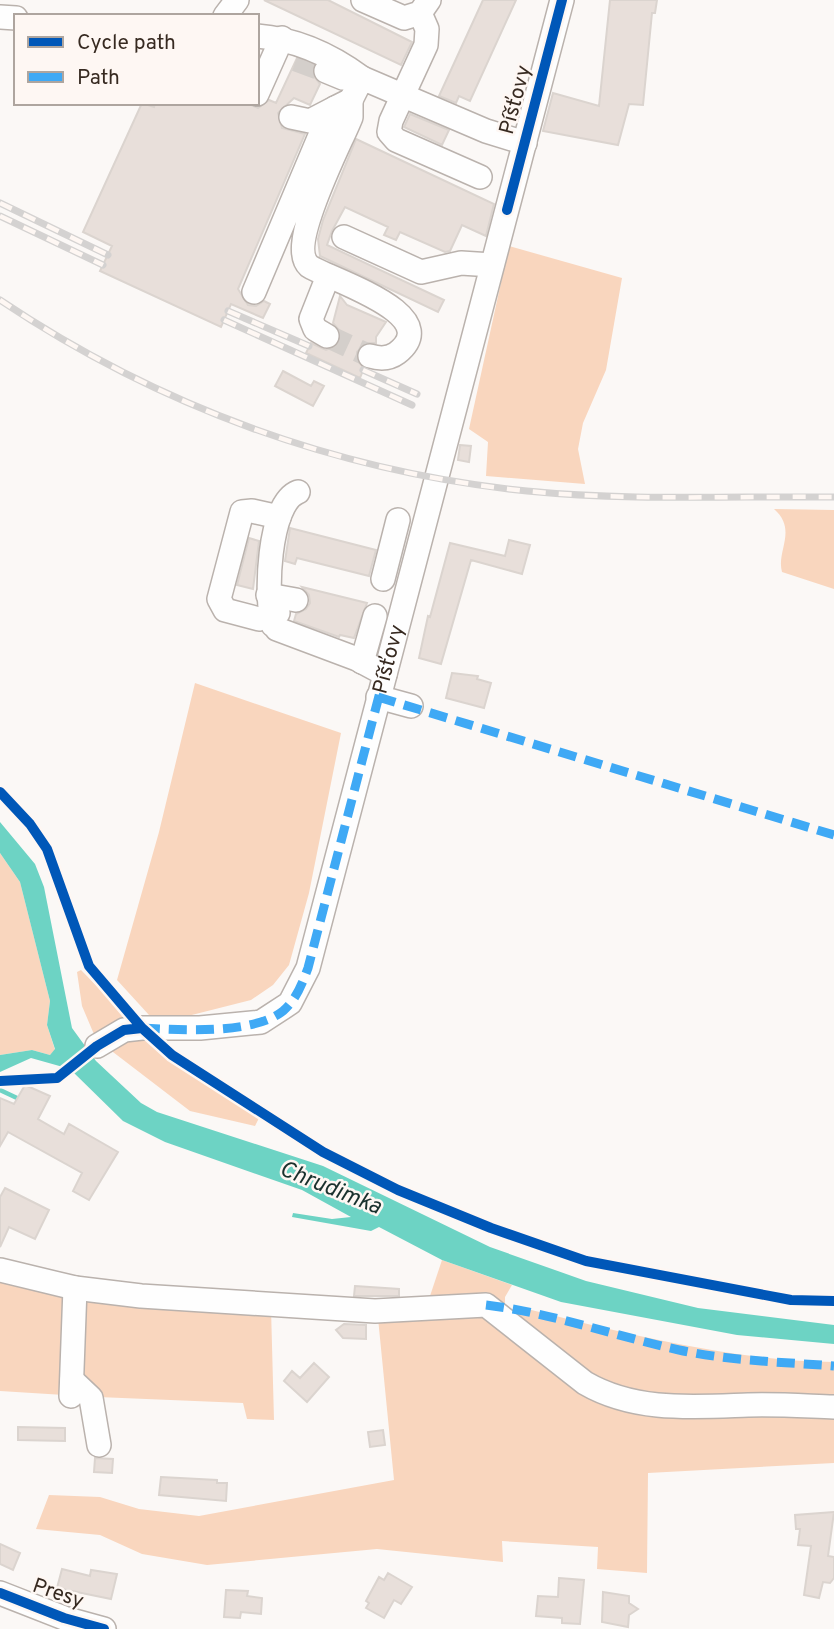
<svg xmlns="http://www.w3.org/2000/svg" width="834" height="1629" viewBox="0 0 834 1629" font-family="Overpass,sans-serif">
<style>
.green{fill:#f9d6be}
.water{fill:#6dd3c4}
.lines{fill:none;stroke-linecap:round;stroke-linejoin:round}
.stream{stroke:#6dd3c4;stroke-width:4.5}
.building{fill:#e8dfda;stroke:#dbd4cf;stroke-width:2}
.minor-tunnel{stroke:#d4cfcb;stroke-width:23;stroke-dasharray:23 11;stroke-linecap:butt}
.minor-casing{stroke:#bab2ad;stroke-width:26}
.minor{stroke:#fefefe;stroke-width:23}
.rail-casing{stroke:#d4d2d1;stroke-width:7}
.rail{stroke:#fef7f3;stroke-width:4.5;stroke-dasharray:13;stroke-linecap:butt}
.quiet{stroke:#3fa9f5;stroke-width:9;stroke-dasharray:18 9;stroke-linecap:butt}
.cycleway-casing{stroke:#fef7f3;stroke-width:15}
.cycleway{stroke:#0057b8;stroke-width:10}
.labels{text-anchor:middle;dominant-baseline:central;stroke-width:5;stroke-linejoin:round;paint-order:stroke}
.street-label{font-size:21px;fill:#372a21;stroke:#fef7f3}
.water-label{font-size:23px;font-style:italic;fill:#1a312d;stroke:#fef7f3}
</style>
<rect width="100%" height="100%" fill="#fbf8f6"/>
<path class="green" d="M 509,246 L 622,278 L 606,370 L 583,423 L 578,449 L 585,484 L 486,476 L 488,442 L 469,429 Z
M 774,509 L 834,510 L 834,589 L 782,572 C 776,551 798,530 774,509 Z
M 195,683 L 341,733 L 309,893 L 289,965 L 273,985 L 251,1000 L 168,1021 L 149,1015 L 117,980 L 159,832 Z
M 0,853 L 20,882 L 50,1001 L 47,1025 L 55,1050 L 50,1055 L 32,1050 L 0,1055 Z
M 81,970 L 128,1018 L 136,1034 L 260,1116 L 255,1126 L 190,1111 L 96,1039 L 82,1006 L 77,972 Z
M 442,1260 L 512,1285 L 505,1297 L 505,1314 L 514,1321 L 520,1307 C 618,1332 733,1361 834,1362 L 834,1463 L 648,1473 L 647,1573 L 597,1569 L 598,1547 L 502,1541 L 503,1562 L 377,1549 L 207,1565 L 142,1554 L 100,1535 L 36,1529 L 49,1495 L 100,1497 L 139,1509 L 199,1516 L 394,1480 L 378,1318 L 424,1314 Z
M 0,1278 L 70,1290 L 64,1395 L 0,1391 Z
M 80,1292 L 271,1308 L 274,1420 L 247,1419 L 243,1403 L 98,1397 L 78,1378 Z"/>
<path class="water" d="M 0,822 L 35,864 L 44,887 L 72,1028 L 96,1061 L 141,1103 L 157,1112 L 323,1166 L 490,1247 L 586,1281 L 698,1308 L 834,1325 L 834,1344 L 737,1335 L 561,1302 L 442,1260 L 379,1227 L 371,1231 L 292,1217 L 293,1213 L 332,1219 L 351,1217 L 302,1190 L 165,1142 L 123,1121 L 73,1072 L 63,1067 L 31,1058 L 0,1072 L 0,1055 L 32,1050 L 50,1055 L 55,1049 L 47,1025 L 50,1001 L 20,882 L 0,853 Z"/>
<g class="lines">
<path class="stream" d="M 0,1090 L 17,1098"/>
</g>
<path class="building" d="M 264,0 L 328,0 L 412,42 L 401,65 Z
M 483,0 L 516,0 L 470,101 L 459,96 L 456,103 L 439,96 Z
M 610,0 L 657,0 L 655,13 L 652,13 L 643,105 L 629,104 L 618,145 L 543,131 L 553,93 L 599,106 Z
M 297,58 L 313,65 L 312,74 L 320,84 L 310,105 L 294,98 L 278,113 L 282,128 L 305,134 L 238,289 L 248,305 L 256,306 L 264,301 L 270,304 L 263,318 L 231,304 L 221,327 L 100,271 L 112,246 L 83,232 L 142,103 L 154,107 L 155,103 L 247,103 L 258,108 L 269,100 L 276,103 Z
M 410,114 L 449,130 L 442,145 L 404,127 Z
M 356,139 L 494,204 L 486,236 L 462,225 L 450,251 L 445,252 L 400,232 L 396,240 L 384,235 L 388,227 L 345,207 L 332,231 L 327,245 L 444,300 L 438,312 L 320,256 L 318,239 L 323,220 Z
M 340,296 L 347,305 L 386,322 L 376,337 L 376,343 L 366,343 L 357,352 L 357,360 L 364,368 L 360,378 L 306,353 L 311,343 L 326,350 L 339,344 L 339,330 L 333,323 Z
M 283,371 L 311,386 L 314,381 L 324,386 L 313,406 L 275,386 Z
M 460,445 L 471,446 L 469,462 L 458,460 Z
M 290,528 L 376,550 L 369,576 L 297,558 L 295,564 L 285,561 Z
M 249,538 L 259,541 L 253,589 L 237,585 Z
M 509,540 L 530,545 L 522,574 L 471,560 L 441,664 L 419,658 L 428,616 L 430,617 L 450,543 L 505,556 Z
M 302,587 L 367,603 L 354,638 L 340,635 L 339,637 L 294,621 L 296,614 L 306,609 L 310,603 L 309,595 Z
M 452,673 L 478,676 L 477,679 L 491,683 L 484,708 L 446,698 Z
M 25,1085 L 50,1096 L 38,1119 L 64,1134 L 69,1124 L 118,1152 L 89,1200 L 73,1191 L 82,1173 L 8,1132 L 0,1146 L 0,1098 L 14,1104 Z
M 5,1188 L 49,1210 L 35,1239 L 9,1227 L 0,1247 L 0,1197 Z
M 355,1286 L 399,1289 L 399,1296 L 354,1296 Z
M 344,1324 L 366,1325 L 366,1339 L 343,1338 L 336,1330 Z
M 314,1363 L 329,1377 L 307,1402 L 284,1381 L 292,1371 L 300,1378 Z
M 18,1427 L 65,1428 L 65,1441 L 18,1440 Z
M 383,1430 L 385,1445 L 370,1447 L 368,1432 Z
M 95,1458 L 113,1459 L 112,1473 L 94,1472 Z
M 161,1477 L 217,1480 L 217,1483 L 227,1483 L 226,1501 L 159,1495 Z
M 834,1512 L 828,1556 L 834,1557 L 834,1578 L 830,1583 L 823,1582 L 819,1598 L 804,1595 L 811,1546 L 798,1545 L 800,1529 L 796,1529 L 795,1515 Z
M 0,1544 L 20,1553 L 13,1570 L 0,1564 Z
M 62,1569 L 90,1576 L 91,1570 L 117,1574 L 111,1599 L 57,1588 Z
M 388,1573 L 412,1587 L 401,1604 L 394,1600 L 384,1618 L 366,1608 L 369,1603 L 366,1601 L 379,1577 L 384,1580 Z
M 559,1578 L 584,1580 L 580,1624 L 562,1623 L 562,1618 L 536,1616 L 538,1596 L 558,1597 Z
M 226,1590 L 248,1591 L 247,1596 L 262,1598 L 261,1614 L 241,1612 L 240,1618 L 224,1617 Z
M 603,1592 L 629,1596 L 629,1603 L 638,1609 L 629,1615 L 628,1627 L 602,1622 Z"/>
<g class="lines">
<path class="minor-tunnel" d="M 296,60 L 326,71
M 327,336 L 370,356"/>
<defs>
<g id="minor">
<path d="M 363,0 L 404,18 L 420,13 L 429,0"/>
<path d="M 420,13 L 427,29 L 426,45 L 391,121 L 389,132 L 396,140 L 480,177"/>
<path d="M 225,16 L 237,0"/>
<path d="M 0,17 L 16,18"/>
<path d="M 257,36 C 296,39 331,55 362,78 L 343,78 L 326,71"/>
<path d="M 257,94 L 282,38"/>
<path d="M 351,100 L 362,78 L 486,131 L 525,143"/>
<path d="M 291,117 L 310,121 L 335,108"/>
<path d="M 344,237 L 421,272 L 461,263 L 492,265"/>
<path d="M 254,292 L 319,138 L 335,108 L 351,100 L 351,117 C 341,143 286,245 309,266 C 330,280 447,314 397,353 C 389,359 380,359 370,356"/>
<path d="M 327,336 L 315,329 L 311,319 L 328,276"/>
<path d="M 383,579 L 398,520"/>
<path d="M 268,595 L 296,600"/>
<path d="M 278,613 L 259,619 L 225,610 L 219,599 L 242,512 L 252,511 L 279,517"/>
<path d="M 273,625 C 265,599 268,503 298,492"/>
<path d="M 277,629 L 357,659 L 385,674"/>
<path d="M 362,662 L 375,616"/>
<path d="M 378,697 L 411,706"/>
<path id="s1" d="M 97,1046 L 124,1030 L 142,1028 L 200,1028 L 261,1022 L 290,1003 L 308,968 L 562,0"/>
<path d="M 0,1270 L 75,1288 L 141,1296 L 375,1311 L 486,1305 L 585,1383 C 635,1412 692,1407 748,1405 C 776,1404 805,1406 834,1407"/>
<path d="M 72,1380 L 91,1398 L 99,1445"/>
<path d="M 71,1396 L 75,1288"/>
<path d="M 0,1593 L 64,1618 L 104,1629"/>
</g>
</defs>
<use href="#minor" class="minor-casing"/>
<use href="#minor" class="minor"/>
<defs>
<path id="rail" d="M 0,203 L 108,255
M 0,216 L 103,265
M 0,300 C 158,406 338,472 527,491 C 628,501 732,496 834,497
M 228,311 L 309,346
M 224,320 L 412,405
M 363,370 L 417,394"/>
</defs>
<use href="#rail" class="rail-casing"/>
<use href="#rail" class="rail"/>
<path class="quiet" d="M 378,697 L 834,835
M 142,1028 C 179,1030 253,1035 283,1011 C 296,1000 302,984 308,968 L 380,692
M 486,1305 C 552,1313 615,1336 679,1350 C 730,1361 782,1362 834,1366"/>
<defs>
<path id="cycleway" d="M 507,210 L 562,0
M 0,792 L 30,824 L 47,849 L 89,966 L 142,1028 L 172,1055 L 323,1152 L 398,1190 L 491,1228 L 586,1261 L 791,1300 L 834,1301
M 0,1081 L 57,1078 L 97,1046 L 124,1030 L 142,1028
M 0,1593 L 64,1618 L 104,1629"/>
</defs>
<use href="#cycleway" class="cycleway-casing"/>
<use href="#cycleway" class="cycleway"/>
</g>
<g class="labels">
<g class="street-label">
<text transform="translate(516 100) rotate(-75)">Píšťovy</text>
<text stroke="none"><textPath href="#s1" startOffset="562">Píšťovy</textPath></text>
<text transform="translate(58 1594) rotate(19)">Presy</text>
</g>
<g class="water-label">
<text transform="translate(330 1189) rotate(22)">Chrudimka</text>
</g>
</g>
<rect x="14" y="14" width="245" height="91" fill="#fef7f3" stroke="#aea59f" stroke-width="2"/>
<rect x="28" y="37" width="35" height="10" fill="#0057b8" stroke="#aea59f" stroke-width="2"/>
<text x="77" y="49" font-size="21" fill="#372a21">Cycle path</text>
<rect x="28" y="72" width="35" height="10" fill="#3fa9f5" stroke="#aea59f" stroke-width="2"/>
<text x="77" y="84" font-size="21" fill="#372a21">Path</text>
</svg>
